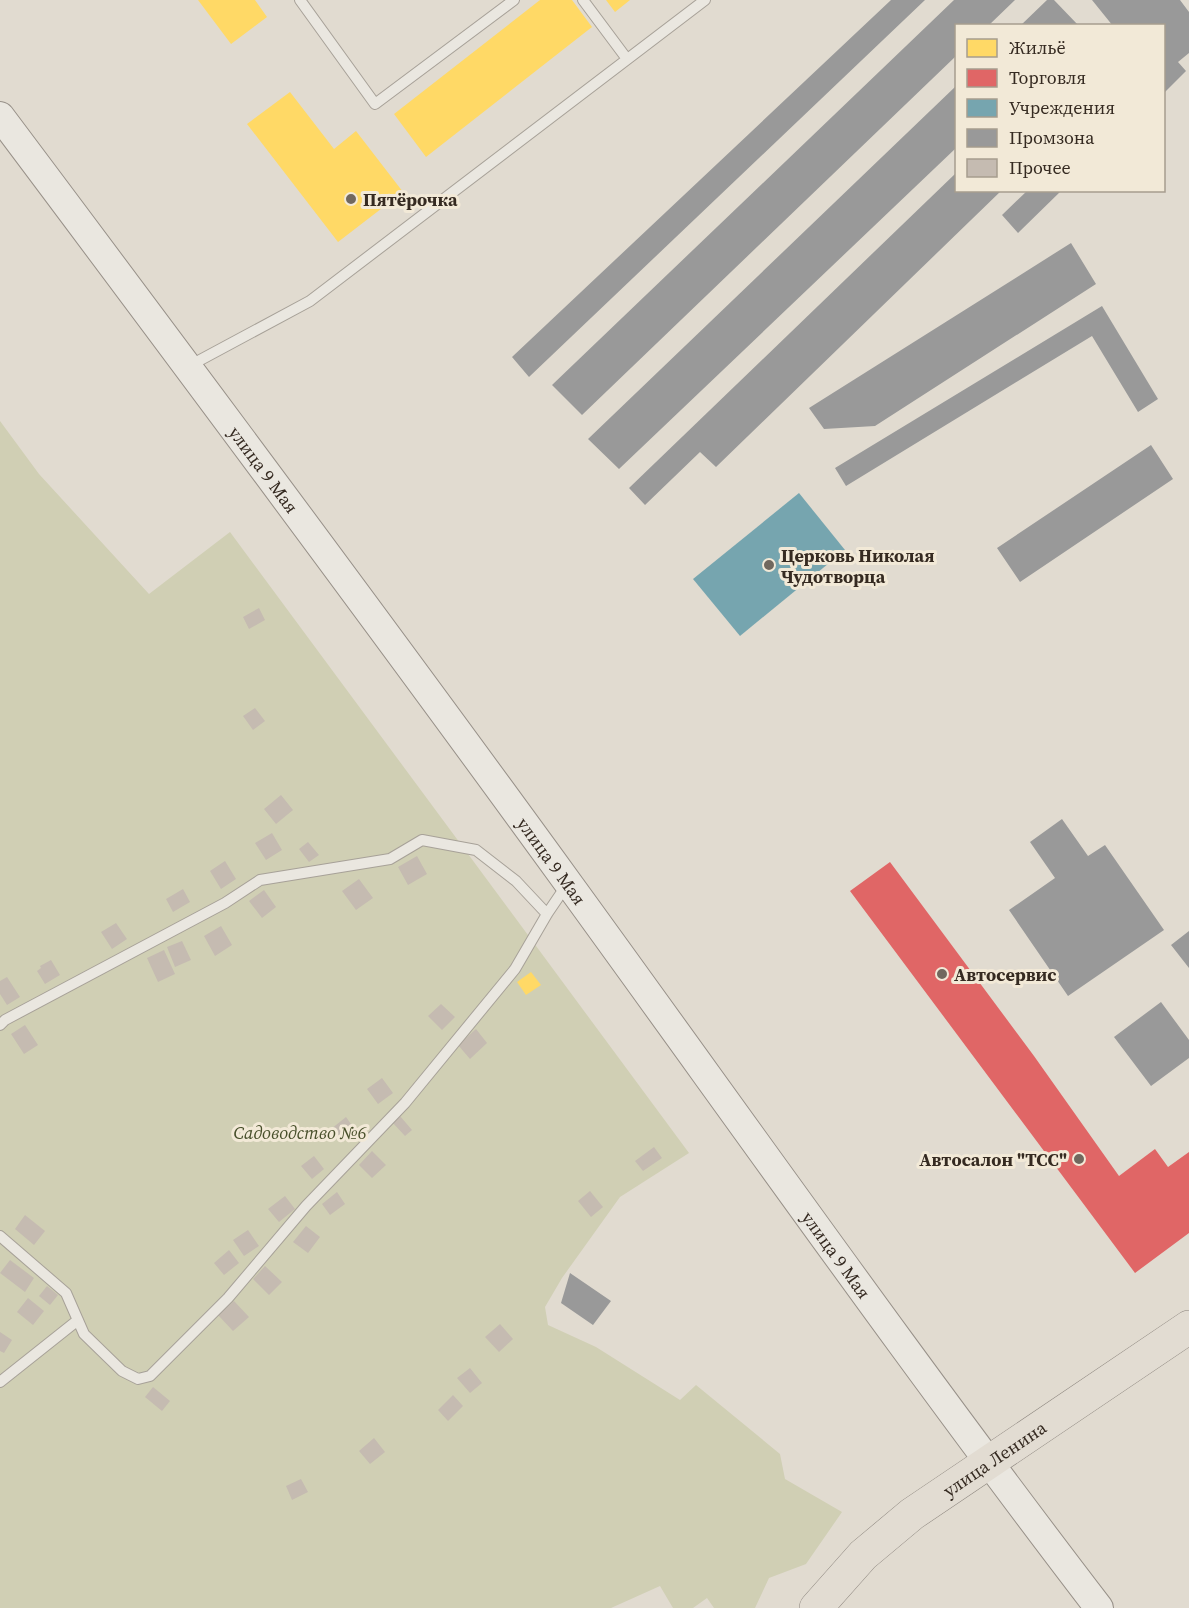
<svg xmlns="http://www.w3.org/2000/svg" width="1189" height="1608" viewBox="0 0 1189 1608" font-family="'Source Serif 4',serif">
<style>
.green{fill:#d0cfb4}
.homes{fill:#ffd966}
.shops{fill:#e06666}
.public{fill:#76a5af}
.industry{fill:#999}
.building{fill:#c5bbb1}
.lines{fill:none;stroke-linecap:round;stroke-linejoin:round}
.service-casing{stroke:#a7a198;stroke-width:12}
.secondary-casing{stroke:#979088;stroke-width:30}
.primary-casing{stroke:#8d867f;stroke-width:34}
.service{stroke:#eae7e0;stroke-width:10}
.secondary{stroke:#eae7e0;stroke-width:28}
.primary{stroke:#e2dcd2;stroke-width:33}
.poi-dot{fill:#71685e;stroke:#f2e9d7;stroke-width:2}
.labels{text-anchor:middle;dominant-baseline:central;stroke-width:6;stroke-linejoin:round;paint-order:stroke}
.poi-label{font-size:18px;font-weight:bold;fill:#352a21;stroke:#f2e9d7;text-anchor:start}
.street-label{font-size:18px;fill:#352a21;stroke:#f2e9d7}
.park-label{font-size:18px;font-style:italic;fill:#474f2a;stroke:#f2e9d7}
</style>
<rect width="100%" height="100%" fill="#e1dbd0"/>
<path class="green" d="M 0,421 L 39,474 L 149,594 L 230,532 L 689,1153 L 620,1197 L 562,1278 L 545,1307 L 548,1325 L 596,1347 L 680,1400 L 696,1385 L 780,1454 L 785,1479 L 842,1512 L 806,1564 L 769,1578 L 755,1608 L 714,1608 L 707,1598 L 693,1608 L 673,1608 L 660,1586 L 611,1608 L 0,1608 Z"/>
<path class="homes" d="M 198,0 L 255,0 L 267,17 L 231,44 Z
M 540,0 L 572,0 L 592,27 L 426,157 L 394,114 Z
M 606,0 L 630,0 L 615,12 Z
M 290,92 L 334,149 L 356,131 L 403,192 L 338,242 L 247,124 Z
M 531,972 L 541,985 L 526,995 L 517,982 Z"/>
<path class="shops" d="M 890,862 L 1034,1056 L 1119,1176 L 1155,1149 L 1168,1167 L 1189,1152 L 1189,1233 L 1135,1273 L 850,891 Z"/>
<path class="public" d="M 799,493 L 845,550 L 740,636 L 693,579 Z"/>
<path class="industry" d="M 891,0 L 925,0 L 529,377 L 512,357 Z
M 954,0 L 1015,0 L 988,26 L 956,26 L 956,56 L 582,415 L 552,385 Z
M 1047,0 L 1054,0 L 1079,26 L 1020,26 Z
M 1092,0 L 1180,0 L 1189,12 L 1189,53 L 1178,62 L 1186,71 L 1164,93 L 1164,26 L 1113,26 Z
M 956,86 L 956,148 L 619,469 L 588,439 Z
M 956,173 L 956,190 L 1002,190 L 716,467 L 700,452 L 645,505 L 629,488 Z
M 1028,190 L 1062,190 L 1018,233 L 1002,215 Z
M 1071,243 L 1096,284 L 875,426 L 824,429 L 809,408 Z
M 1102,306 L 1158,399 L 1138,412 L 1092,336 L 846,486 L 835,468 Z
M 1151,445 L 1173,479 L 1020,582 L 997,548 Z
M 1062,819 L 1088,856 L 1105,845 L 1164,930 L 1068,996 L 1009,910 L 1055,878 L 1030,842 Z
M 1189,931 L 1189,968 L 1171,945 Z
M 1161,1002 L 1189,1040 L 1189,1058 L 1151,1086 L 1114,1037 Z
M 570,1273 L 611,1301 L 593,1325 L 561,1303 Z"/>
<path class="building" d="M 259,608 L 265,620 L 249,629 L 243,617 Z
M 255,708 L 265,721 L 253,730 L 243,716 Z
M 281,795 L 293,810 L 276,824 L 264,809 Z
M 272,833 L 282,850 L 266,860 L 255,843 Z
M 308,842 L 319,855 L 309,862 L 299,849 Z
M 417,856 L 427,874 L 408,885 L 398,867 Z
M 225,861 L 236,879 L 221,889 L 210,871 Z
M 359,879 L 373,898 L 356,910 L 342,891 Z
M 183,889 L 190,902 L 173,912 L 166,899 Z
M 264,890 L 276,907 L 262,918 L 249,901 Z
M 116,923 L 127,939 L 112,949 L 101,932 Z
M 221,926 L 232,945 L 215,956 L 204,936 Z
M 182,941 L 191,960 L 175,967 L 167,947 Z
M 164,950 L 175,974 L 158,982 L 147,958 Z
M 51,960 L 60,975 L 45,984 L 37,971 L 41,968 L 40,966 Z
M 7,977 L 20,997 L 7,1005 L 0,994 L 0,981 Z
M 441,1004 L 455,1017 L 442,1030 L 428,1016 Z
M 25,1025 L 38,1045 L 24,1054 L 11,1034 Z
M 476,1029 L 487,1043 L 470,1059 L 458,1045 Z
M 382,1078 L 393,1093 L 378,1104 L 367,1089 Z
M 400,1116 L 412,1130 L 405,1136 L 392,1122 Z
M 346,1117 L 356,1131 L 342,1142 L 331,1129 Z
M 654,1147 L 662,1158 L 643,1171 L 635,1161 Z
M 372,1151 L 386,1165 L 372,1178 L 359,1165 Z
M 314,1156 L 324,1169 L 312,1179 L 301,1166 Z
M 590,1191 L 603,1207 L 591,1217 L 578,1201 Z
M 337,1192 L 345,1204 L 330,1215 L 322,1204 Z
M 285,1196 L 295,1209 L 279,1222 L 268,1209 Z
M 25,1215 L 45,1231 L 34,1245 L 15,1229 Z
M 306,1226 L 320,1237 L 308,1253 L 293,1242 Z
M 248,1230 L 259,1246 L 244,1256 L 233,1240 Z
M 229,1250 L 239,1263 L 224,1275 L 214,1263 Z
M 10,1260 L 34,1278 L 25,1292 L 0,1273 Z
M 265,1266 L 282,1282 L 269,1295 L 253,1279 Z
M 47,1286 L 58,1295 L 50,1305 L 39,1296 Z
M 28,1298 L 44,1311 L 33,1325 L 17,1312 Z
M 234,1301 L 249,1317 L 233,1331 L 218,1315 Z
M 500,1324 L 513,1339 L 499,1352 L 485,1337 Z
M 0,1332 L 12,1340 L 4,1353 L 0,1351 Z
M 470,1368 L 482,1383 L 470,1393 L 457,1378 Z
M 153,1387 L 170,1401 L 162,1411 L 145,1397 Z
M 453,1395 L 463,1406 L 448,1421 L 438,1410 Z
M 374,1438 L 385,1452 L 370,1464 L 359,1451 Z
M 301,1479 L 308,1492 L 292,1500 L 286,1486 Z"/>
<g class="lines">
<defs>
<path id="service" d="M 300,0 L 375,104 L 514,0
M 583,0 L 627,59
M 189,366 L 310,301 L 705,0
M 0,1025 L 5,1020 L 225,903 L 260,880 L 390,859 L 422,840 L 476,850 L 516,881 L 547,914
M 0,1236 L 66,1293 L 84,1334 L 122,1371 L 138,1379 L 150,1376 L 228,1298 L 306,1206 L 405,1103 L 515,969 L 547,914 L 568,883
M 0,1382 L 78,1320"/>
<g id="secondary">
<path id="s1" d="M 0,116 C 192,372 383,628 571,887 C 746,1128 918,1372 1099,1608"/>
</g>
<g id="primary">
<path id="s2" d="M 816,1608 L 863,1555 L 912,1514 L 1189,1327"/>
</g>
</defs>
<use href="#service" class="service-casing"/>
<use href="#secondary" class="secondary-casing"/>
<use href="#primary" class="primary-casing"/>
<use href="#service" class="service"/>
<use href="#secondary" class="secondary"/>
<use href="#primary" class="primary"/>
</g>
<g class="poi-dot">
<circle cx="351" cy="199" r="6"/>
<circle cx="769" cy="565" r="6"/>
<circle cx="942" cy="974" r="6"/>
<circle cx="1079" cy="1159" r="6"/>
</g>
<g class="labels">
<g class="poi-label">
<text x="363" y="199">Пятёрочка</text>
<text x="781" y="555">Церковь Николая<tspan x="781" dy="21">Чудотворца</tspan></text>
<text x="954" y="974">Автосервис</text>
<text x="1067" y="1159" text-anchor="end">Автосалон "ТСС"</text>
</g>
<g class="street-label">
<text stroke="none"><textPath href="#s1" startOffset="441">улица 9 Мая</textPath></text>
<text stroke="none"><textPath href="#s1" startOffset="927">улица 9 Мая</textPath></text>
<text stroke="none"><textPath href="#s1" startOffset="1413">улица 9 Мая</textPath></text>
<text stroke="none"><textPath href="#s2" startOffset="234">улица Ленина</textPath></text>
</g>
<g class="park-label">
<text x="300" y="1132">Садоводство №6</text>
</g>
</g>
<rect x="955" y="24" width="210" height="168" fill="#f2e9d7" stroke="#a69d8e" stroke-width="1.5"/>
<rect x="967" y="39" width="30" height="18" fill="#ffd966" stroke="#a69d8e" stroke-width="1.5"/>
<text x="1009" y="54" font-size="18" fill="#352a21">Жильё</text>
<rect x="967" y="69" width="30" height="18" fill="#e06666" stroke="#a69d8e" stroke-width="1.5"/>
<text x="1009" y="84" font-size="18" fill="#352a21">Торговля</text>
<rect x="967" y="99" width="30" height="18" fill="#76a5af" stroke="#a69d8e" stroke-width="1.5"/>
<text x="1009" y="114" font-size="18" fill="#352a21">Учреждения</text>
<rect x="967" y="129" width="30" height="18" fill="#999999" stroke="#a69d8e" stroke-width="1.5"/>
<text x="1009" y="144" font-size="18" fill="#352a21">Промзона</text>
<rect x="967" y="159" width="30" height="18" fill="#c5bbb1" stroke="#a69d8e" stroke-width="1.5"/>
<text x="1009" y="174" font-size="18" fill="#352a21">Прочее</text>
</svg>
